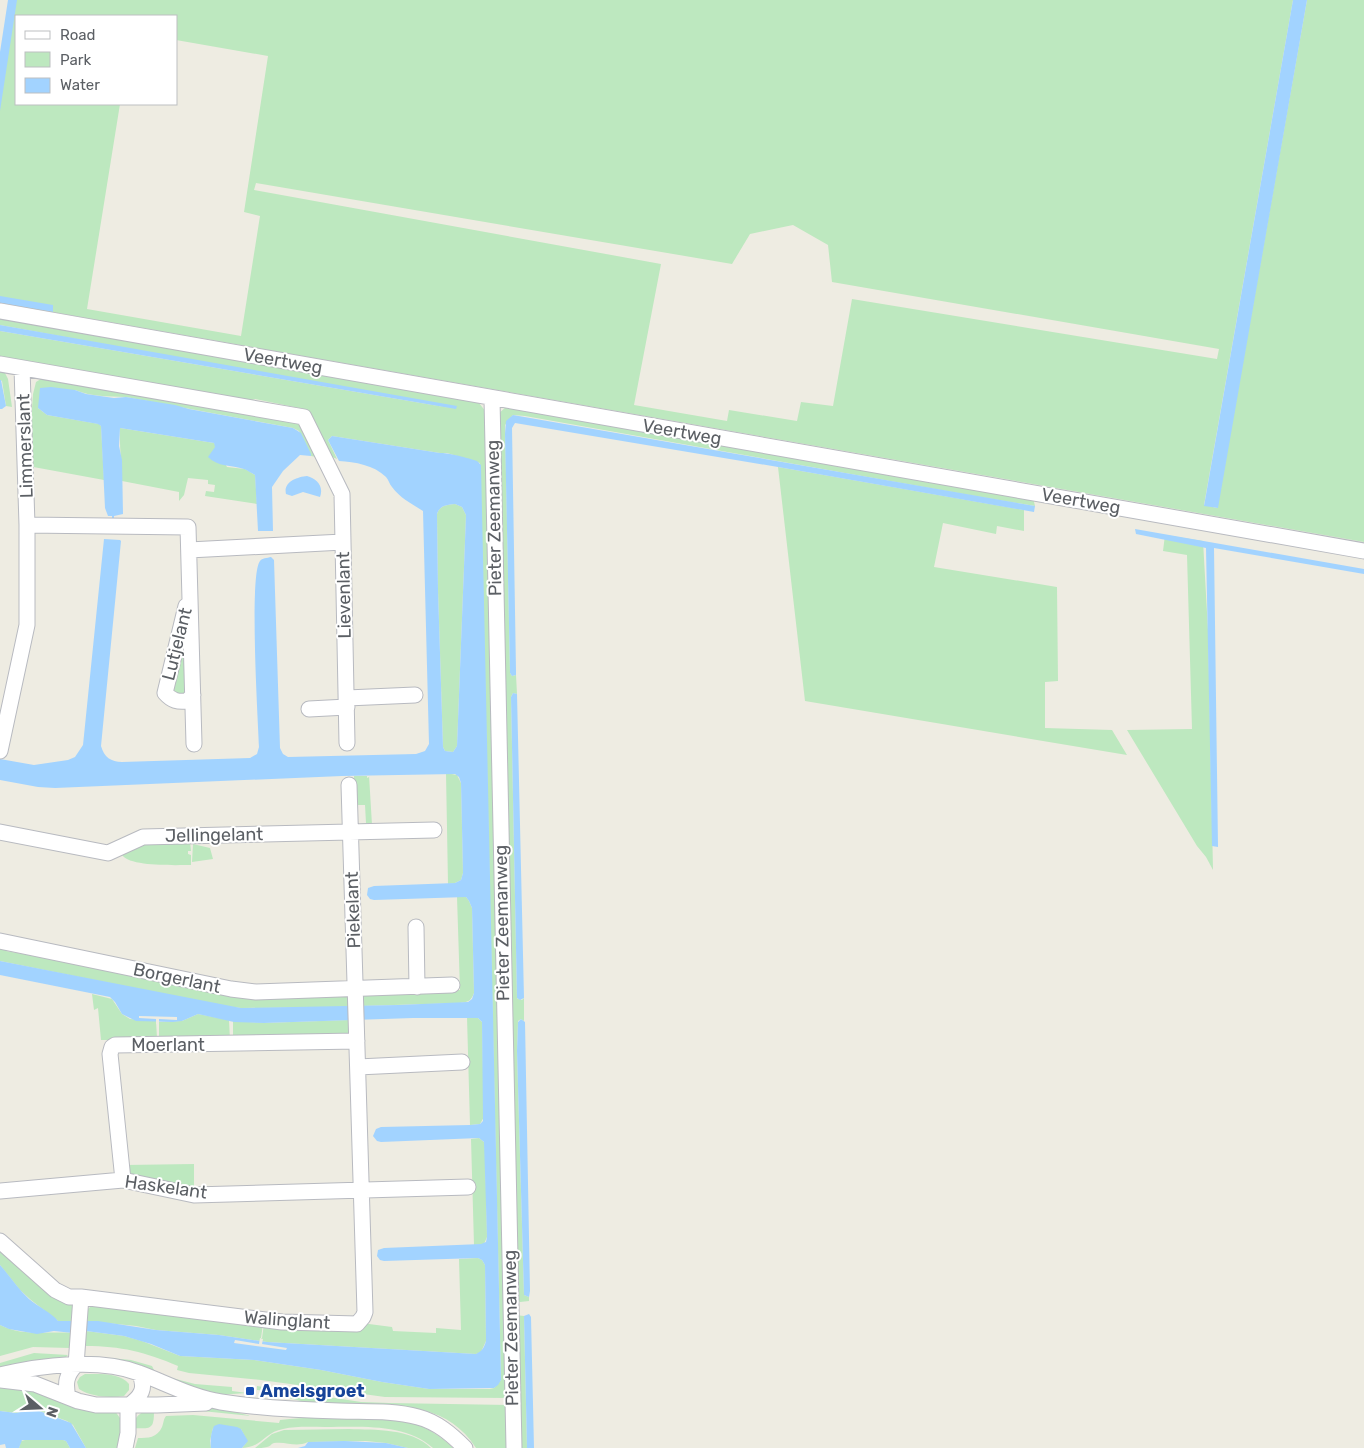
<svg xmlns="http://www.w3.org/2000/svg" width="1364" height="1448" viewBox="0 0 1364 1448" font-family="Rubik,sans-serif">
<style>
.green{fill:#bde8bf;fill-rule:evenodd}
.water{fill:#a2d3ff;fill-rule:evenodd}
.pier{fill:#eeece2}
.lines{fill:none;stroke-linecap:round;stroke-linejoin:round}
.minor-casing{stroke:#b8bac0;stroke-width:17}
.minor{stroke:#fff;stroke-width:15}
.transit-dot{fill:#1a4fb4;stroke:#fff;stroke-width:2}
.labels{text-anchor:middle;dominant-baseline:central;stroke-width:4;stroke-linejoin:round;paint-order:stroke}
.street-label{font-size:18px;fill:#5b5f64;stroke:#fff}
.transit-label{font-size:18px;font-weight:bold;fill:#164399;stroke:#fff;text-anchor:start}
</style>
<rect width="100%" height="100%" fill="#eeece2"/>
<path class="green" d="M 9,0 L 1293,0 L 1204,505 L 1217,508 L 1307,0 L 1364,0 L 1364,542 L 0,303 L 0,60 ZM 16,16 L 176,16 L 176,40 L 268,56 L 244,212 L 260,216 L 241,336 L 87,309 L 120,104 L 16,104 ZM 256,183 L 732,264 L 750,234 L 793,225 L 828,245 L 832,282 L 1219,349 L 1217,359 L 852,299 L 833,406 L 801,402 L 797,421 L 729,410 L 727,421 L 634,405 L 661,264 L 254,190 Z
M 0,316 L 474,400 L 479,403 L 486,412 L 509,1398 L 385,1397 L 261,1380 L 189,1373 L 177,1370 L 178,1366 C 145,1352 121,1346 86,1346 L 86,1331 L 124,1336 L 142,1341 L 180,1356 L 254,1360 L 321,1370 L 382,1382 L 429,1389 L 490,1389 L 494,1388 L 501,1380 L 480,463 L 447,453 L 440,453 L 332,436 L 328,440 L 337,459 L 330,456 L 304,409 L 255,399 L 246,402 L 0,359 L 0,331 L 456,409 L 0,325 Z
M 0,370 L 4,371 L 8,379 L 12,407 L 6,406 L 2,381 L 0,380 Z
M 44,377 L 291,420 L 300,425 L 317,457 L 311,456 L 299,431 L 293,428 L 126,397 C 106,396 93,397 75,390 L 38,408 L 47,415 L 99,424 L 101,426 L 104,480 L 28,466 L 33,394 L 36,382 Z
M 506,407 L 1033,498 L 1035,506 L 969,495 L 525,416 L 513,415 L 505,425 L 510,673 L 512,676 L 516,675 L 517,694 L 513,693 L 511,697 L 517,998 L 518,999 L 522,1000 L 524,998 L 524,1021 L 521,1019 L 518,1021 L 517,1051 L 524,1295 L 529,1297 L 529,1301 L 520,1302 L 515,1299 L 498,414 Z
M 120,428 L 214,443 L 227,467 L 245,469 L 255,475 L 257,504 L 205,496 L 206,491 L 214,492 L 215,485 L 208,484 L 208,480 L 188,478 L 184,495 L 179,501 L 179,492 L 122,481 C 122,463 119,446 120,428 Z
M 778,467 L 1024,510 L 1024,531 L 997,526 L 996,534 L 943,523 L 934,567 L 1057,587 L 1058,681 L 1045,682 L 1045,728 L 1112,730 L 1127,755 L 805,701 Z
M 455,504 L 462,507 L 466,515 L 457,746 L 453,752 L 445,751 L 443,747 L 438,590 L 437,514 C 440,505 447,505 455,504 Z
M 1165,535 L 1203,541 L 1208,630 L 1213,870 L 1206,857 L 1197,846 L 1127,730 L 1192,729 L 1187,555 L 1163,551 Z
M 183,628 L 187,691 L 182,695 L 175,694 L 171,686 Z
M 446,773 L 457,775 L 461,783 L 463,873 L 461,880 L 455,883 L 448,884 Z
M 369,775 L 372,825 L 359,827 L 360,824 L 366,823 L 365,805 L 355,805 L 354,776 L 367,776 L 367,778 L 369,777 Z
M 190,841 L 191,851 L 188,851 L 188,854 L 191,855 L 191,865 C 177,865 130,867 122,855 L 122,854 L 134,845 Z
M 193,844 L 210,848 L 213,859 L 192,862 Z
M 457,897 L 466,897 L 469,901 L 472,908 L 474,993 C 471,1001 468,1002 460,1003 L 361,1006 L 360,993 L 460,990 Z
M 0,947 L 6,948 L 6,951 L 23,954 L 24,952 L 234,995 L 348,994 L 349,1007 L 241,1008 L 218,1005 L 0,961 Z
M 92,994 L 112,999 L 122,1014 L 130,1019 L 156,1021 L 157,1038 L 149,1040 L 101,1040 L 98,1008 L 94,1010 Z
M 198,1014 L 229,1020 L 230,1040 L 159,1040 L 159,1022 L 182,1021 Z
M 467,1017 L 478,1018 L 482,1022 L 484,1117 L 480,1124 L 470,1125 Z
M 349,1020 L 349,1037 L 233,1040 L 233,1021 L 264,1023 Z
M 479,1138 L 485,1143 L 487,1237 L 484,1244 L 474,1245 L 471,1139 Z
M 194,1164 L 194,1190 L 131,1177 L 125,1165 Z
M 0,1246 L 73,1305 L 74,1322 L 58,1321 L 31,1300 L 20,1290 L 0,1265 Z
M 478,1258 L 482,1260 L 485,1265 L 486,1341 L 481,1352 L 476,1354 L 267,1342 L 219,1335 L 156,1330 L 136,1326 L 87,1321 L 88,1309 L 91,1306 L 263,1324 L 261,1338 L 262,1338 L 264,1324 L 369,1324 L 392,1327 L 393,1331 L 436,1333 L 436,1328 L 461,1330 L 459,1259 Z
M 515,1315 L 524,1316 L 527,1448 L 518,1448 Z
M 0,1325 C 24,1337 48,1331 73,1333 L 70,1348 L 33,1347 L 0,1356 Z
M 34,1353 L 68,1355 L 64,1359 L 0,1370 L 0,1363 Z
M 89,1356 L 131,1360 L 152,1366 L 155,1372 L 89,1358 Z
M 85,1374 C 98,1374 120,1372 129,1384 L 129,1390 L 124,1396 C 110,1398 91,1397 79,1389 L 77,1382 L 80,1377 Z
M 168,1377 L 195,1384 L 232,1387 L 232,1391 L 247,1393 L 217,1395 L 166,1378 Z
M 0,1385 L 15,1385 L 115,1411 L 122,1421 L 119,1448 L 86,1448 L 73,1425 L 67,1421 L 34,1409 L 16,1413 L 0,1411 Z
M 257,1386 L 361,1402 L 389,1403 L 509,1405 L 510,1448 L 476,1448 C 441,1393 375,1408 320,1404 C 303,1403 287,1396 270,1395 L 271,1391 L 257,1390 Z
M 215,1407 L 251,1416 L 202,1411 L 164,1412 Z
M 154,1410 C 154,1429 152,1429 133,1428 C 135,1414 142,1411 154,1410 Z
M 193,1415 L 279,1423 L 280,1420 C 306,1417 331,1417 357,1417 C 373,1417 391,1417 407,1421 C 424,1426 440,1435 453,1448 L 433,1448 C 406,1423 360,1427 325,1427 C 311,1427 296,1426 283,1429 C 265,1432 261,1448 242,1448 L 246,1443 L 246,1439 L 241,1429 L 213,1428 L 210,1441 L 211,1448 L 135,1448 L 138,1438 C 148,1438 157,1438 162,1427 C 164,1422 163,1420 166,1416 Z
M 349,1429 C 375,1430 411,1428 431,1448 L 408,1448 L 386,1443 L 366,1441 L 308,1442 C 295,1448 287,1441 274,1443 C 270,1444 272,1446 267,1447 C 264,1448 259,1448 255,1448 L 272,1434 L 284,1430 Z
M 29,1439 L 63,1440 L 66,1441 L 70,1448 L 19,1448 L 21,1441 Z"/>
<path class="water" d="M 8,0 L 17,0 L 0,111 L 0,52 Z
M 1293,0 L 1307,0 L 1218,508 L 1204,506 Z
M 0,296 L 53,305 L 53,312 L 0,303 Z
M 0,325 L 457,406 L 456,409 L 0,331 Z
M 0,380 L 1,380 L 6,406 L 2,409 L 0,409 Z
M 51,387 L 75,390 L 86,394 L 114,398 L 126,397 L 175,405 L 189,409 L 293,428 L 301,433 L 311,454 L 311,456 L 300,455 L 283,471 L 272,487 L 273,531 L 258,531 L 255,475 C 251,473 247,470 244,469 C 231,465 218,467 208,457 L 215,447 L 214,443 L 120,428 L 119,446 L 122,460 L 123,514 L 114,516 L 114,518 L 112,518 L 112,516 L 108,516 L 105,508 L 101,426 L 98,424 L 47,415 L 38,408 L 40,388 Z
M 513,415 L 1035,506 L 1034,512 L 778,467 L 515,423 L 512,428 L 516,671 L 516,675 L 512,676 L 510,673 L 505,434 L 506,421 Z
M 332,436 L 440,453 C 445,452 469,458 474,460 C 478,461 478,462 481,465 L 501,1380 L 498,1385 L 494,1388 L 429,1389 L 382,1382 L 321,1370 L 254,1360 L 180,1356 L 151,1344 L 124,1336 L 86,1331 L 73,1333 L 54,1331 L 37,1334 L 9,1329 L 0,1325 L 0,1265 C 10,1276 18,1289 29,1299 C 38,1307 51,1312 58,1321 L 98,1321 L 156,1330 L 219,1335 L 267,1342 L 476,1354 C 482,1351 484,1348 486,1341 L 485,1265 L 482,1260 L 478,1258 L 384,1261 L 380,1260 L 377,1256 L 378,1250 L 384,1248 L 481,1244 L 486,1242 L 487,1237 L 484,1142 L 479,1138 L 381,1142 L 377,1141 L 373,1136 L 376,1129 L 381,1127 L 470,1125 L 480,1124 L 483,1121 L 482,1022 L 478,1018 L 413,1018 L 264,1023 L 234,1022 L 198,1014 L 182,1021 L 173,1022 L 136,1021 L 122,1014 L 115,1002 L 110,997 L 0,975 L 0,961 L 241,1008 L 398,1005 L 468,1002 L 472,999 L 474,993 L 472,908 L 469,901 L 466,897 L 374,900 L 370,899 L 367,895 L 368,888 L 374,886 L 455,883 L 461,880 L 463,873 L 461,783 L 459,777 L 455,774 L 342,776 L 55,788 L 38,787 L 0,780 L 0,759 L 34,765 L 68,760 L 75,757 L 83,745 L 104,539 L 120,540 L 121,541 L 101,746 C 104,757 111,762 122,762 L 250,758 L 257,754 L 259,747 C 258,719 249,575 260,561 C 262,558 267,558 271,557 L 274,560 L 280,748 L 283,754 L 288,757 L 416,754 L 425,751 L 429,744 L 423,511 C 412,504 400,498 392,487 C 389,484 389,480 386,477 C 374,465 355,462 339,461 L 328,440 ZM 455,504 L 462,507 L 466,515 L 457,746 L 453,752 L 445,751 L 443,747 L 438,590 L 437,514 C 440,505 447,505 455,504 Z
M 307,476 C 317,479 324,486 320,497 L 303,492 L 292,496 L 286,494 C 283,482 297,477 307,476 Z
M 1135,529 L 1364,569 L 1364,574 L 1214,548 L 1218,847 L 1212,846 L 1206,548 L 1136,534 Z
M 513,693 L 517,694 L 524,998 L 520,1000 L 517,998 L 511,697 Z
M 521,1019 L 525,1022 L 530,1291 L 529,1297 L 524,1295 L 517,1051 L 518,1022 Z
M 529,1314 L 531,1317 L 534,1448 L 527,1448 L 524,1316 Z
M 34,1409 L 71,1423 L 86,1448 L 70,1448 L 66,1441 L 63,1440 L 22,1440 L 19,1448 L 6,1448 L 5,1444 L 0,1445 L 0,1411 L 16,1413 Z
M 219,1424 L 237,1427 L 241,1429 L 248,1441 L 242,1448 L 211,1448 C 210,1441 211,1432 214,1426 Z
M 344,1441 L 386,1443 L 408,1448 L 298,1448 L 305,1446 L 308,1442 Z"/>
<path class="pier" d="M 139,1016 L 177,1017 L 177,1020 L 159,1019 L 159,1024 L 156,1024 L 156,1019 L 139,1018 Z
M 260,1338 L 263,1339 L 262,1344 L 287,1348 L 286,1350 L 234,1343 L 235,1340 L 259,1344 Z"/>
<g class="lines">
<defs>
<path id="minor" d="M 0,311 L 1364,551
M 0,364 L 304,417 L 342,494 L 343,542
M 492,399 L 514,1448
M 27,525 L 188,527 L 194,744
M 189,550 L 343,542 L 347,743
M 186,606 L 165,693 C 172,701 178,702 187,701 L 193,695
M 347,698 L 415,695
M 309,709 L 347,707
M 0,751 L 27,625 L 27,525 L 22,368
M 0,832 L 108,853 L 143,837 L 434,830
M 416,927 L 417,987
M 0,941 L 231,989 L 256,992 L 452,985
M 358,1067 L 462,1062
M 123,1180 L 110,1054 L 112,1047 L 115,1045 L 357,1041
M 0,1191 L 123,1180 L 194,1195 L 468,1187
M 0,1241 L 55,1290 L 69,1297 L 81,1297 L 76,1365 C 66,1375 65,1383 68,1397
M 81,1297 L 282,1322 L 357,1324 L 363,1317 L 365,1312 L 349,785
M 0,1375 C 41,1365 99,1358 139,1373 C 166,1383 191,1397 221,1402 C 259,1408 300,1410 339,1411 C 365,1412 392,1410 418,1417 C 437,1422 451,1434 465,1448
M 0,1380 L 35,1384 L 78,1401 L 96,1405 L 157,1405 L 206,1403
M 125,1448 L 128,1433 L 128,1406 C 141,1397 147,1388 139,1373"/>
</defs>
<use href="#minor" class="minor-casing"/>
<use href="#minor" class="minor"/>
</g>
<rect class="transit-dot" x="245" y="1386" width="10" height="10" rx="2.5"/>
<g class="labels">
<g class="street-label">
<text transform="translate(283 361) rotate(10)">Veertweg</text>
<text transform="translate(682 432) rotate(10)">Veertweg</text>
<text transform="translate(25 446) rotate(-92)">Limmerslant</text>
<text transform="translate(1081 501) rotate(10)">Veertweg</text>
<text transform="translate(494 518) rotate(-91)">Pieter Zeemanweg</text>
<text transform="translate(344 595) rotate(-91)">Lievenlant</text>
<text transform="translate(177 644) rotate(-76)">Lutjelant</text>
<text transform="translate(214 835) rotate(-1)">Jellingelant</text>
<text transform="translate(353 910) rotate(-92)">Piekelant</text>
<text transform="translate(502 923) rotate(-91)">Pieter Zeemanweg</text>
<text transform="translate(177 978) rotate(12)">Borgerlant</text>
<text x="168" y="1045">Moerlant</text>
<text transform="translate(166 1187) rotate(8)">Haskelant</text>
<text transform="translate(287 1320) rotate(4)">Walinglant</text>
<text transform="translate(511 1328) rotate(-91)">Pieter Zeemanweg</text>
</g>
<g class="transit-label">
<text x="260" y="1391">Amelsgroet</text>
</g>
</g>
<rect x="15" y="15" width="162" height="90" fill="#ffffff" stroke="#bdbfc1"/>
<rect x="25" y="31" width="25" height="8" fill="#ffffff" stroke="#bdbfc1"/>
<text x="60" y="40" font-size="15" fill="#5b5f64">Road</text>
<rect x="25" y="52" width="25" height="15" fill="#bde8bf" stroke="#bdbfc1"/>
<text x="60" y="65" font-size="15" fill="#5b5f64">Park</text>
<rect x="25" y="78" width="25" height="15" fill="#a2d3ff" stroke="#bdbfc1"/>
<text x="60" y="90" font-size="15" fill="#5b5f64">Water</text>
<g transform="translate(40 1408) rotate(109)" stroke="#ffffff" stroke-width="4" paint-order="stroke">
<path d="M0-4L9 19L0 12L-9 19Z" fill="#5b5f64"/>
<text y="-8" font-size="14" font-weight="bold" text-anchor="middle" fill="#5b5f64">N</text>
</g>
</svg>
